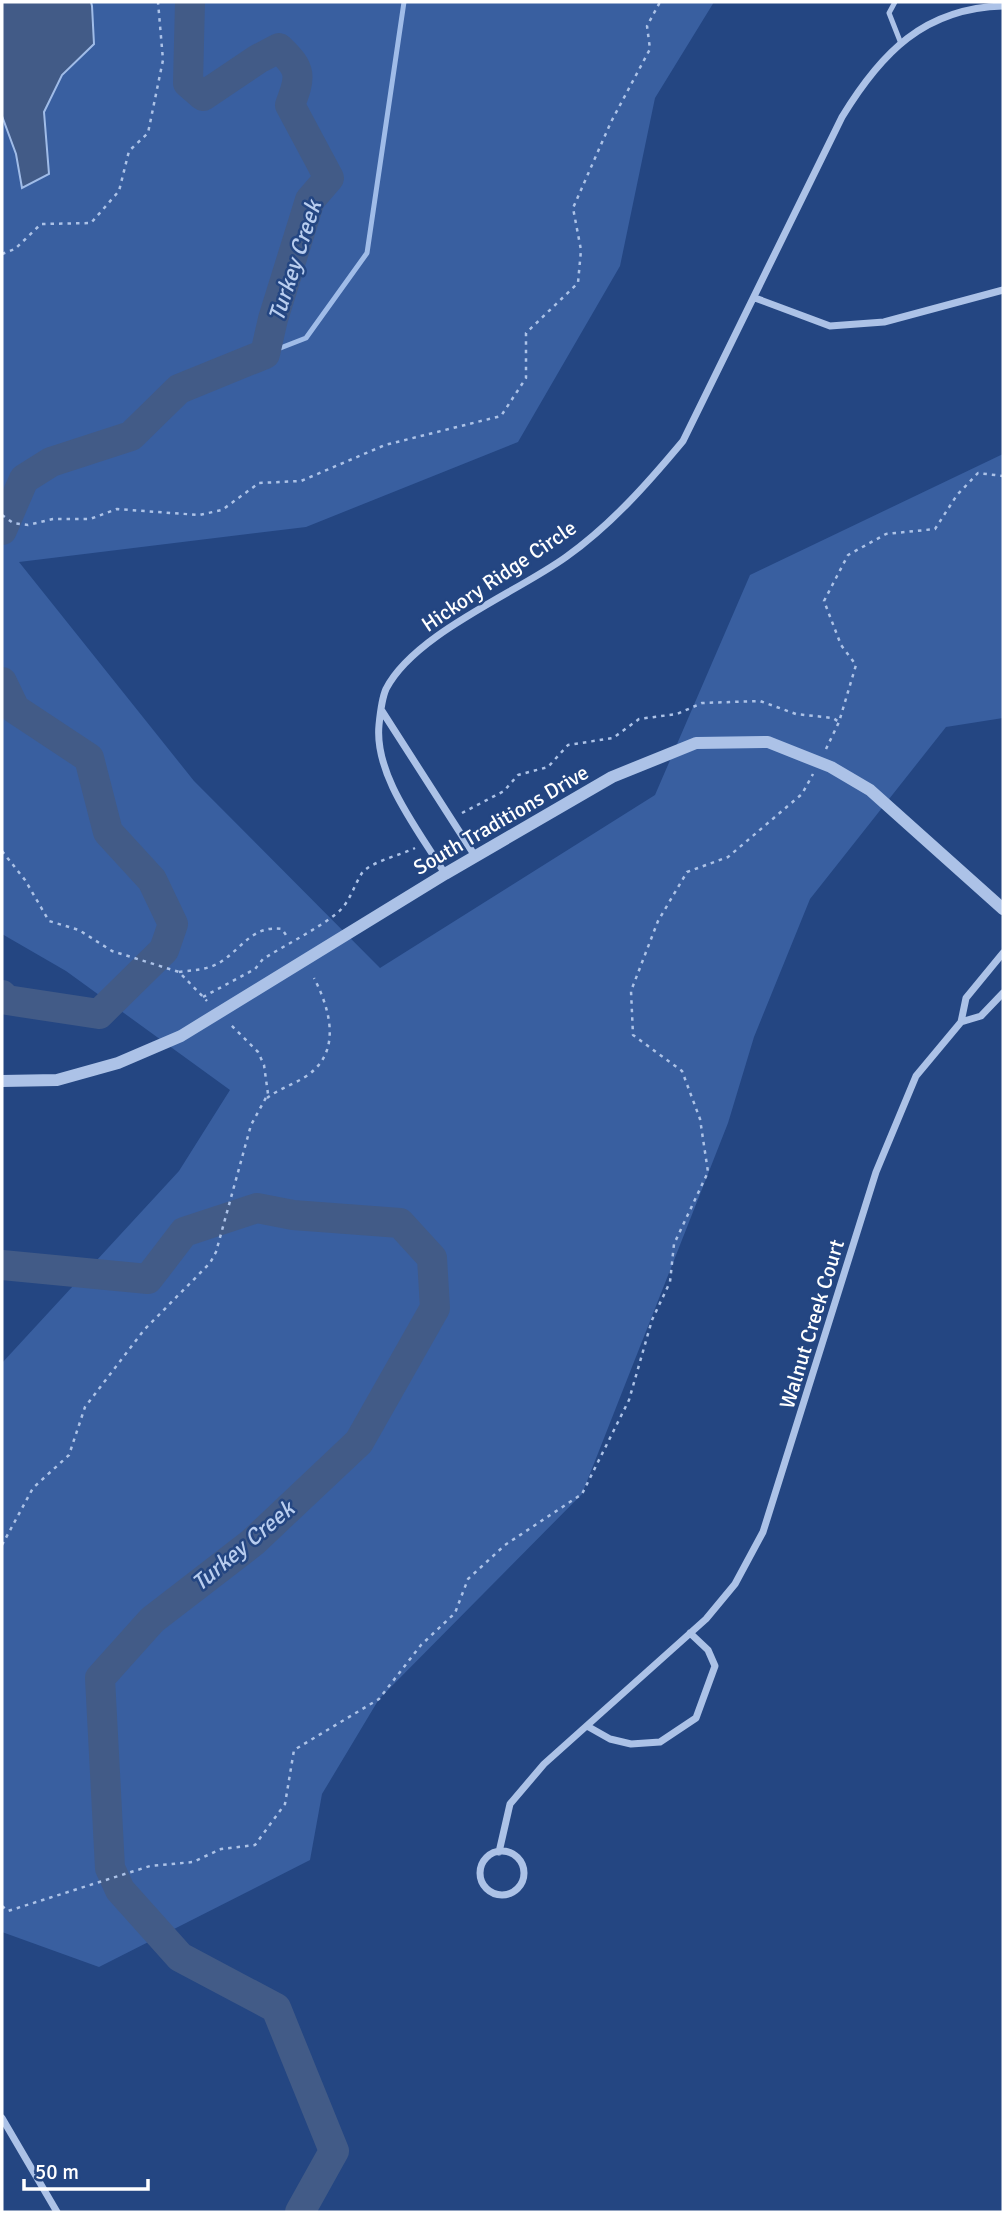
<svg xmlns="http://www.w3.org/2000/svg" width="1005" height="2214" viewBox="0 0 1005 2214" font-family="Signika,sans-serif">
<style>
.green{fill:#395fa0}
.water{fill:#425b87;stroke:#a0bce8;stroke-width:2}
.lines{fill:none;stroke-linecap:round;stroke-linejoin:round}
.stream{stroke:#a0bce8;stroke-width:5}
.river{stroke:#425b87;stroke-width:30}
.path{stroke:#acc2e7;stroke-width:2.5;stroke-dasharray:3.5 5;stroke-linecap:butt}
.service{stroke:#acc2e7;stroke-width:5}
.minor{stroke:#acc2e7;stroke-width:7}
.tertiary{stroke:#acc2e7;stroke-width:12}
.labels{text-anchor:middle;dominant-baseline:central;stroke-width:5;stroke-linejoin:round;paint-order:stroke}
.street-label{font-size:21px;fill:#fff;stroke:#244682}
.water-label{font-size:23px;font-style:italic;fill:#b8cdef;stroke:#244682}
</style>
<rect width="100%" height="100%" fill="#244682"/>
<path class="green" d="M 2,2 L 714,2 L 655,98 L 620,266 L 518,442 L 306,527 L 19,562 L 194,781 L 380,968 L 655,795 L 750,575 L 1003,454 L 1003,718 L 946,727 L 810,899 L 754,1037 L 728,1123 L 582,1494 L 379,1699 L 322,1794 L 310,1860 L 99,1967 L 2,1932 L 2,1363 L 179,1171 L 230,1090 L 66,971 L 2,934 Z"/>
<path class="water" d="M 2,2 L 91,2 L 92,6 L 94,44 L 62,75 L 44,112 L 49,174 L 22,188 L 16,154 L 2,116 Z"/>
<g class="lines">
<path class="stream" d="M 265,354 L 306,338 L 367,253 L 404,2"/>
<path class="river" d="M 2,530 L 24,479 L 51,462 L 131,436 L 179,389 L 265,354 L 273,319 L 310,200 L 329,178 L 290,105 C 301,76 302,70 279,48 L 258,59 L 203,96 L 188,83 L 190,2
M 2,682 L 15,709 L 89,758 L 108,832 L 152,880 L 173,924 L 164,950 L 99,1014 L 7,1000 L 2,995
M 2,1265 L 148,1279 L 184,1232 L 257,1208 L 293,1215 L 400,1223 L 432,1258 L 435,1308 L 359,1442 L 253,1542 L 152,1620 L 100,1678 L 110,1868 L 120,1890 L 180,1957 L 276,2008 L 334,2151 L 300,2212"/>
<path class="path" d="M 2,254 L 15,249 L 41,224 L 91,223 L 119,191 L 129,151 L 148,133 L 163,60 L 158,2
M 2,515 L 13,523 L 28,525 L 53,519 L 90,519 L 117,509 L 199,515 L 222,510 L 259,483 L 301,481 L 385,445 L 501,416 L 526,378 L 526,333 L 578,283 L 581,250 L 573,208 L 611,122 L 650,49 L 647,26 L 660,2
M 826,749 L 839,722 L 856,665 L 841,645 L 824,601 L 848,555 L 886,534 L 935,529 L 957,495 L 978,473 L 1003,476
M 462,813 L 504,791 L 518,775 L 548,767 L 568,745 L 613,738 L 639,719 L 677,714 L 702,703 L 760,701 L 796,714 L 833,718 L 839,722
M 2,851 L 25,880 L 49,921 L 79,930 L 112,951 L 179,972 L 207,1001
M 179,972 C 194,970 209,970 222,961 C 243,947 253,925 282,929 L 288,938
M 203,997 L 255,969 L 263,959 C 287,944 314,931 336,914 C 350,903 353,887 362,873 C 370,862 401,855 415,848
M 267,1098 C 281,1087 302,1082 314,1070 C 341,1045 328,1005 314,978
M 2,1545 L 33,1488 L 69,1455 L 85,1407 L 144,1330 L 210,1263 L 216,1252 L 251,1125 L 268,1094 L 264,1065 L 258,1052 L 229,1023
M 2,1906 L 8,1911 L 150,1866 L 193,1862 L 221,1849 L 255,1845 L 285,1804 L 294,1750 L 379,1699 L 421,1645 L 455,1613 L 468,1579 L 505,1545 L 582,1494 L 629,1400 L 652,1320 L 670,1282 L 674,1244 L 708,1172 L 700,1119 L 682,1071 L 633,1035 L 631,991 L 658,921 L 687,872 L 728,857 L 802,794 L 813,774"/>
<path class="service" d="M 895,2 L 889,13 L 900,41"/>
<path class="minor" d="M 755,298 L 830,326 L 884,322 L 1003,290
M 382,711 L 475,856
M 445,874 C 420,832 374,776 379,725 C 380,715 382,698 386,689 C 414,634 516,593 566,557 C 611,525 648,483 683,441 L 842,117 C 881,53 924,8 1003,6
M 961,1022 L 981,1016 L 1003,993
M 587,1726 L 610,1739 L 631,1744 L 660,1742 L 696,1718 L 715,1666 L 708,1650 L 690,1633
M480 1873a22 22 0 1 1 44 0a22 22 0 1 1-44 0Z
M 499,1852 L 510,1804 L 544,1764 L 706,1619 L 735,1584 L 763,1532 L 876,1172 L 916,1076 L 961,1022 L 966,998 L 1003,953
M 2,2118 L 57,2212"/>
<path class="tertiary" d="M 2,1081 L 57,1080 L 118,1063 L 181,1036 L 445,874 L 612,777 L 696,743 L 768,742 L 831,767 L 870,790 L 1003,909"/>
</g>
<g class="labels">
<g class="street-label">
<text transform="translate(499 576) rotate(-34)">Hickory Ridge Circle</text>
<text transform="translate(501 820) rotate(-30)">South Traditions Drive</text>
<text transform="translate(812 1324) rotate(-73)">Walnut Creek Court</text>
</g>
<g class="water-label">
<text transform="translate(295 261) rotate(-72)">Turkey Creek</text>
<text transform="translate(243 1546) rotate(-40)">Turkey Creek</text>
</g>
</g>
<rect width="1005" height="2214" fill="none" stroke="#ffffff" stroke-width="7"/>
<path d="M24 2179v10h124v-10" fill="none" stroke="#ffffff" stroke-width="3.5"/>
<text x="35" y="2179" font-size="21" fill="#ffffff" stroke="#244682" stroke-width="5" paint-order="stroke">50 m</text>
</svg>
